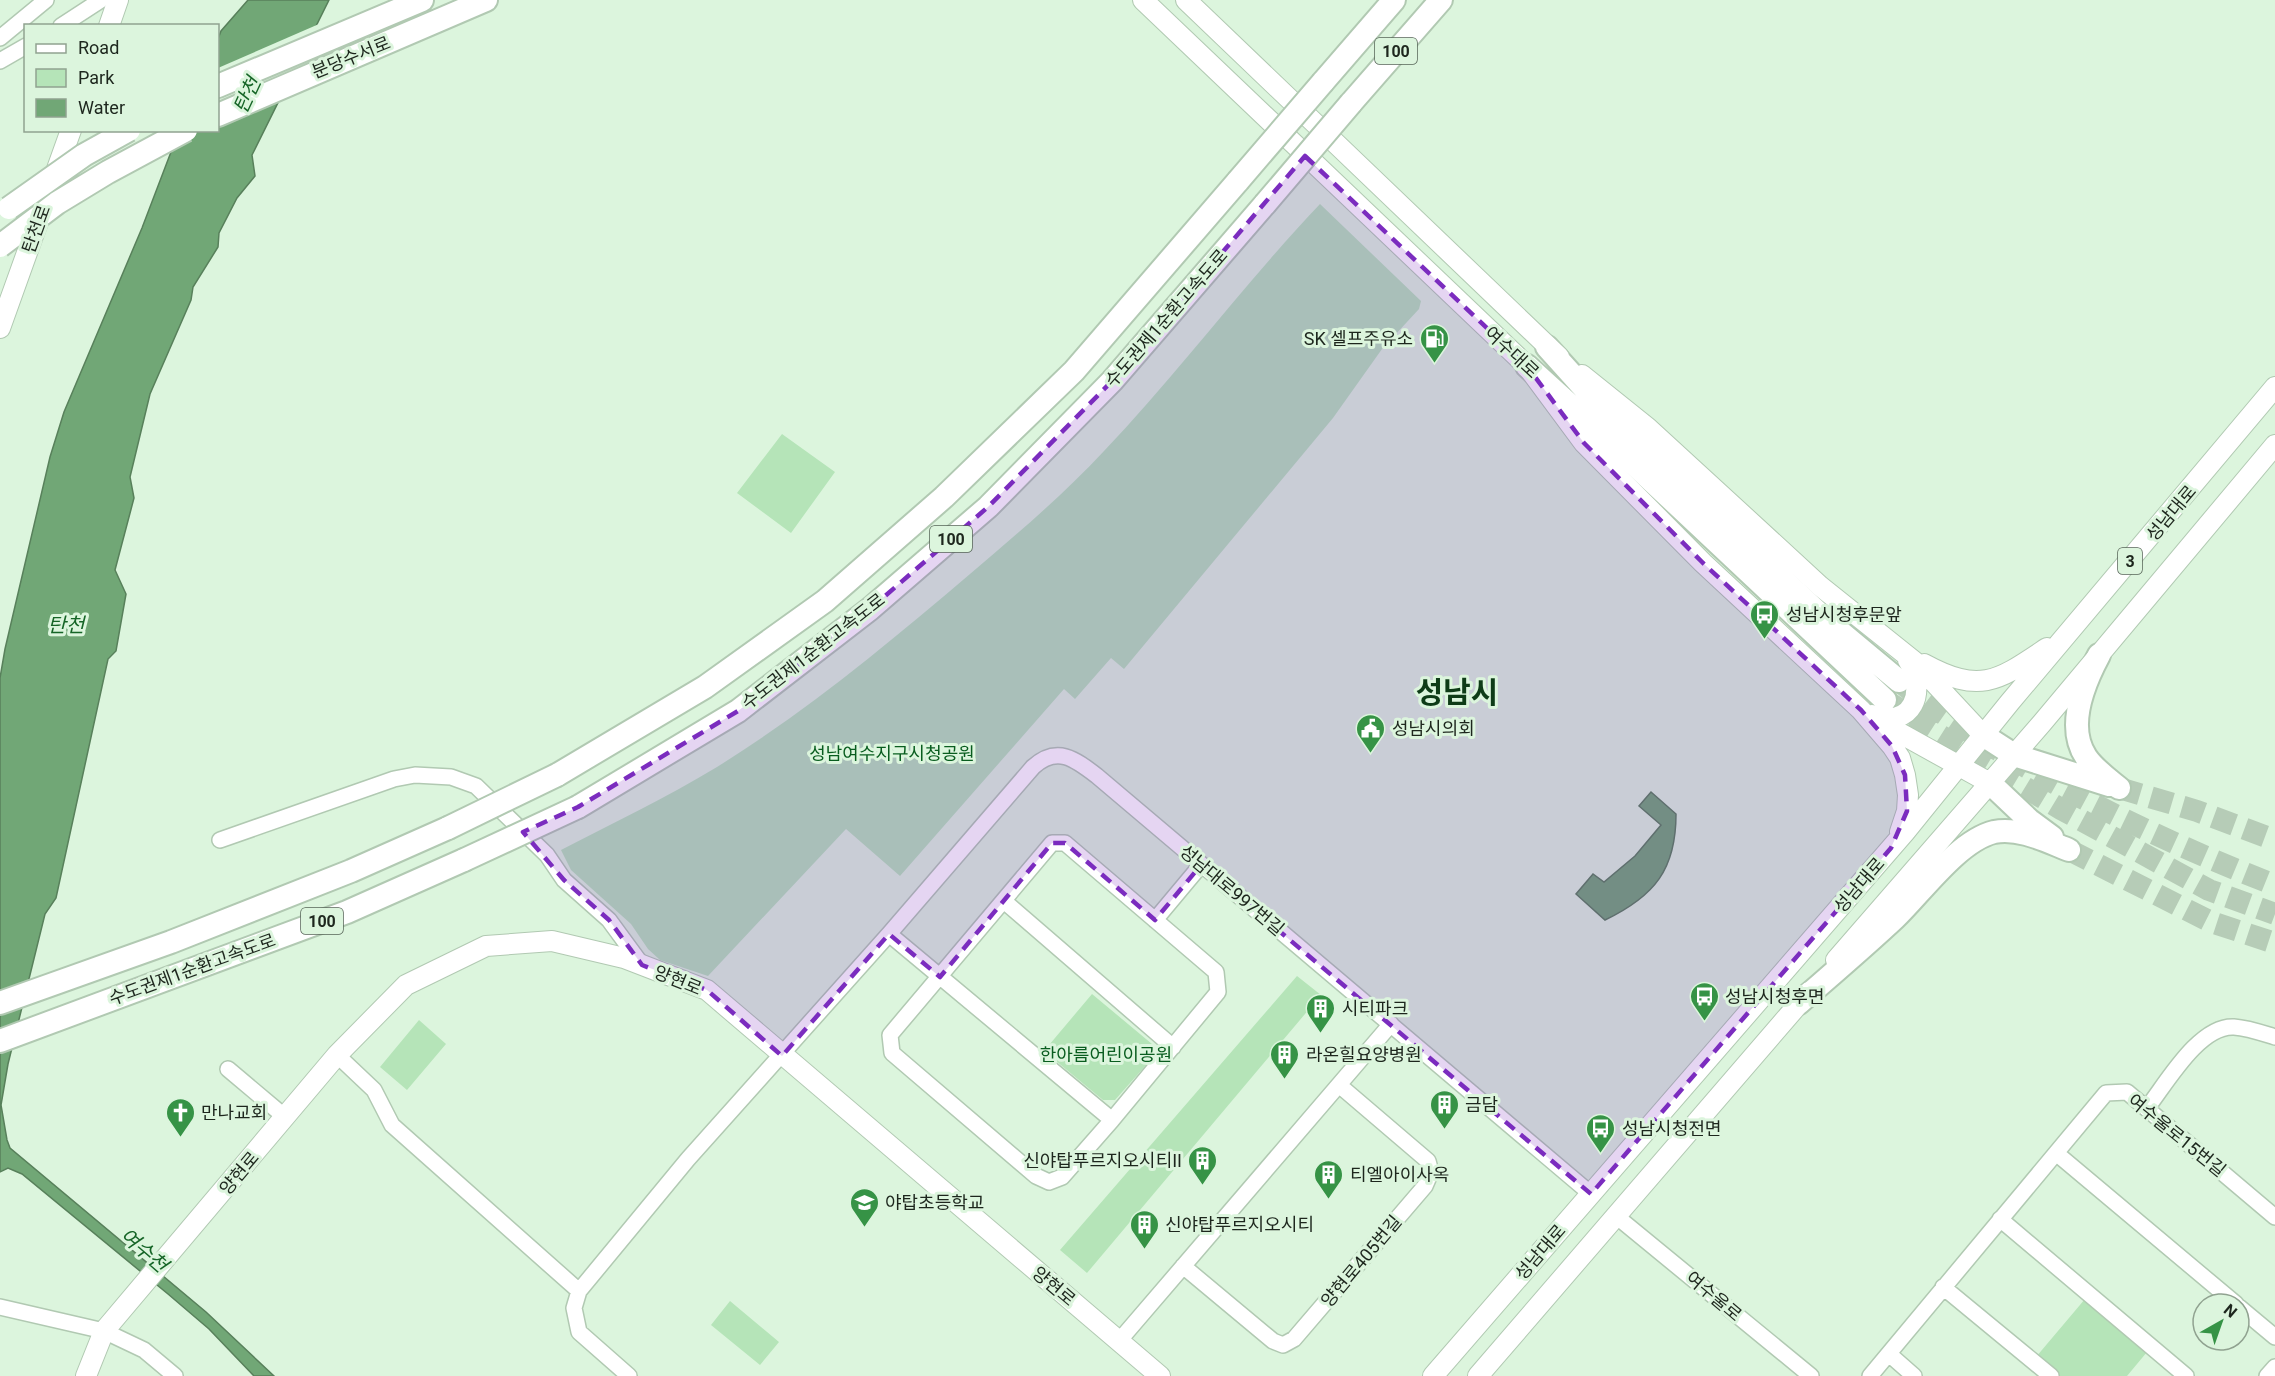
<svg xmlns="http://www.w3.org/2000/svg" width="2275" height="1376" viewBox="0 0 2275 1376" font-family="Roboto,'Noto Sans KR',sans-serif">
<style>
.green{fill:#b5e4b8}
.water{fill:#71a776;stroke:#58805b;stroke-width:1.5}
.pier{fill:#dcf5dd}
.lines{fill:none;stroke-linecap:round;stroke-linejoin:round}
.highway-tunnel{stroke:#b6ccb7;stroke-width:22;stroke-dasharray:22 11;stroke-linecap:butt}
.minor-casing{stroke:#b1c9b2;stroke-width:18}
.major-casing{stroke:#b1c9b2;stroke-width:22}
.highway-casing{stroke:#b1c9b2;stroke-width:26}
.minor{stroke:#fff;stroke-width:15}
.major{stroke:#fff;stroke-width:20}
.highway{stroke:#fff;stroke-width:22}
.highway-bridge-casing{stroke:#b1c9b2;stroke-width:26;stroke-linecap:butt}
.highway-bridge{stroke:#fff;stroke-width:22}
.marked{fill:#7b2cbf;fill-opacity:0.2;stroke:#7b2cbf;stroke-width:4.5;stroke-dasharray:12 8;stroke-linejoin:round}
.labels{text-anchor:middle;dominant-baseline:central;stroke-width:6;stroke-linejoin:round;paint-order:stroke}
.shield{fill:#dcf5dd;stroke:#566457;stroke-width:1.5}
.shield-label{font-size:16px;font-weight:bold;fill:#1d261d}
.street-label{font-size:18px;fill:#1d261d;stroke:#dcf5dd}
.poi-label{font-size:18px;fill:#1d261d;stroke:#dcf5dd;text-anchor:start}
.park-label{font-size:18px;fill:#095d1f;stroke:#dcf5dd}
.water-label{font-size:20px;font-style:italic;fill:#166527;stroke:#dcf5dd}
.town-label{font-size:30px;font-weight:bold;fill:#0e3c17;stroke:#dcf5dd}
</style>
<rect width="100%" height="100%" fill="#dcf5dd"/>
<path class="green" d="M 1320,204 L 1421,301 L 1419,309 L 1382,349 L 1333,418 L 1124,669 L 1111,658 L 1075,699 L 1064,689 L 900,876 L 846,829 L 708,976 L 660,960 L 648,949 L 631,924 L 571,870 L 561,850 C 613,823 666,798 717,767 C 807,711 889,643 970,574 C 1016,535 1063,495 1104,451 C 1179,372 1245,283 1320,204 Z
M 782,434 L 835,472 L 791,533 L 737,493 Z
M 1297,976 L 1321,995 L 1087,1273 L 1060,1250 Z
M 1092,994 L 1152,1044 L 1154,1056 L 1115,1100 L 1103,1100 L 1044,1051 Z
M 419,1020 L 446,1044 L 407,1090 L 380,1067 Z
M 2085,1299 L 2147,1352 L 2127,1376 L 2058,1376 L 2036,1357 Z
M 730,1301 L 779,1342 L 760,1365 L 711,1325 Z"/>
<path class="water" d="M 248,0 L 329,0 L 252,155 L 255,176 L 237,198 L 219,233 L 218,247 L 193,287 L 191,300 L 150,394 L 130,477 L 134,498 L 115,570 L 126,594 L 116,651 L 108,659 L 56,898 L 45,914 L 8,1064 L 1,1105 L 7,1140 L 10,1148 L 206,1312 L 274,1376 L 254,1376 L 209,1329 L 168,1294 L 22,1174 L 8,1168 L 0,1172 L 0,678 L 5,649 L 50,457 L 64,412 L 142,228 L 179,131 L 218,130 L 218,39 L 221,31 Z
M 1651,792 L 1676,814 C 1676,869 1655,896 1605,920 L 1576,894 L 1593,874 L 1604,882 L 1635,856 L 1661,825 L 1639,806 Z"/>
<path class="pier" d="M 319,24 L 283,97 L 218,127 L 218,68 Z"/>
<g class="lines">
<path class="highway-tunnel" d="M 1900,682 C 2013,770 2142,833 2275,885
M 1885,700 L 1963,750 L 2061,809 L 2209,890 L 2275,914
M 2119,788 L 2197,811 L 2275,840
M 2069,850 L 2211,922 L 2275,943"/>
<defs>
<path id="minor" d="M 61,26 L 101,0
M 0,38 L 46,0
M 0,61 L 26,46
M 220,840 L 394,779 L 415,775 L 451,777 L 476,786 L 547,855 L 564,880 L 609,920 L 642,965
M 1052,843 L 1065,843 L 1216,972 L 1218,992 L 1112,1120 L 1062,1177 L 1049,1182 L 1036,1176 L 892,1053 L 890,1035 Z
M 1004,901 L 1173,1047
M 1155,920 L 1201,865
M 889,934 L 1112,1120
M 337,1055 L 374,1090 L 392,1125 L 579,1291 L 574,1308 L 579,1332 L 629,1376
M 228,1069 L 285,1117
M 2147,1108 C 2166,1084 2199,1025 2234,1027 C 2248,1028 2262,1033 2275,1037
M 2056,1153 L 2236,1304
M 1616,1216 L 1811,1376
M 2000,1219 L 2186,1376
M 1183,1266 L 1273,1341 L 1283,1345 L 1294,1339 L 1425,1186 L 1431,1172 L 1428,1161 L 1339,1085
M 1943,1287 L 2051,1376
M 579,1291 L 688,1159 L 889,934 L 1033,767 C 1057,745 1075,759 1097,776 L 1591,1194
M 0,1307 L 104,1331 L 144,1350 L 175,1376
M 2239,1307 L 2275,1337
M 1119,1341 L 1391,1024
M 1889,1354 L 1914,1376
M 1870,1376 L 2106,1093 L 2127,1092 L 2275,1217
M 2267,1376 L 2275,1367"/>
<path id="major" d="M 1143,0 L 1527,366 L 1584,443 L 1703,563 L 1861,710 L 1892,746 L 1900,758 L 1905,775 L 1908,795 L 1907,811 L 1900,832
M 1186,0 L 1559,357
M 109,26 L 118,0
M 0,328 L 71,130
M 1582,375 L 1648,428 L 1820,586 L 1915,662 L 1983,735
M 1924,664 C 1981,695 1999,680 2047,648
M 1872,715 C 1913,729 1927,692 1908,660
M 1880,722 L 1990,783
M 1836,960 L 2042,723 L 2275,445
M 86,1376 L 104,1331 L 337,1055 L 406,985 L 486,946 L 552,941 L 624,958 L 707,990 L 1160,1376
M 1433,1376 L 1905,832 L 2010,702 L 2275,387
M 1478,1376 L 1809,992"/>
<path id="highway" d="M 1323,82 L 1394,0
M 218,86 L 422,0
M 1351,103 L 1441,0
M 218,115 L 486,0
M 1547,347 L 1610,417 L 1827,621 L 1899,681
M 1527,366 L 1605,437 L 1885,700
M 2099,655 C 2084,683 2066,727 2086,757 C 2094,769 2108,779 2119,788
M 1983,735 L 2014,755 L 2109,785
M 557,775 L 705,687 L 825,601 L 944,497 L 1074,371 L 1238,181
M 1990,783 L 2029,820 L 2052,837
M 578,807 L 738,711 L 870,609 L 988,507 L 1112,381 L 1265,204
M 0,1003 L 171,942 L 351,871 L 448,828
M 1799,1003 C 1831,975 1864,947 1895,918 C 1922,892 1958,841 1994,832 C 2019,827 2046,841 2069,850
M 0,1041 L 347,912 L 464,860"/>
</defs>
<use href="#minor" class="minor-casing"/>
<use href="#major" class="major-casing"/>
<use href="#highway" class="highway-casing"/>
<use href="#minor" class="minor"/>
<use href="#major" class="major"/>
<use href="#highway" class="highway"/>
<defs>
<path id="highway-bridge" d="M 1238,181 L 1323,82
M 1265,204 L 1351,103
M 9,208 L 84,155 L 129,130
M 0,246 L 57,203 L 108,172 L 186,130
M 448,828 L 557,775
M 464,860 L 578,807"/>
</defs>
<use href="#highway-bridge" class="highway-bridge-casing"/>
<use href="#highway-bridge" class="highway-bridge"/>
</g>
<path class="marked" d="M 1305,156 L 1527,366 L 1584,443 L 1703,563 L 1861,710 L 1892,746 L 1905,775 L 1907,811 L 1891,848 L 1591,1194 L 1201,865 L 1155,920 L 1065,843 L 1052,843 L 940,977 L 889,934 L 782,1056 L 707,990 L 642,965 L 609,920 L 564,880 L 523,832 L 578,807 L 738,711 L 870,609 L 988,507 L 1112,381 Z"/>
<defs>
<symbol id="fuel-pin" viewBox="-11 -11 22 30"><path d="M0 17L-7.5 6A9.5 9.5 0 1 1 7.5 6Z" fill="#369346" stroke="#dcf5dd"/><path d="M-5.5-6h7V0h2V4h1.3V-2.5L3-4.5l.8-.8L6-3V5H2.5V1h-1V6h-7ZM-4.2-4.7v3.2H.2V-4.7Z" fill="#fff"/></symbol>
<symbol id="bus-pin" viewBox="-11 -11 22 30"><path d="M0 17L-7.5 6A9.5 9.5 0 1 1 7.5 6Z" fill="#369346" stroke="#dcf5dd"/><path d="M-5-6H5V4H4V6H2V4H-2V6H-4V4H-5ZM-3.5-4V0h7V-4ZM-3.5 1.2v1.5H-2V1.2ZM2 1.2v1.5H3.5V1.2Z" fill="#fff"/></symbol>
<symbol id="civic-pin" viewBox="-11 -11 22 30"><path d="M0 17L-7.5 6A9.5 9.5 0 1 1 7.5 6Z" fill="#369346" stroke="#dcf5dd"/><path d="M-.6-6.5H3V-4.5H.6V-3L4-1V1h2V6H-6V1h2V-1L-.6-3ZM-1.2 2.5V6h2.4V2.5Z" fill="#fff"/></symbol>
<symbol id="building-pin" viewBox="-11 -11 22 30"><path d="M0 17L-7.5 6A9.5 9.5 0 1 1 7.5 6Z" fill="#369346" stroke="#dcf5dd"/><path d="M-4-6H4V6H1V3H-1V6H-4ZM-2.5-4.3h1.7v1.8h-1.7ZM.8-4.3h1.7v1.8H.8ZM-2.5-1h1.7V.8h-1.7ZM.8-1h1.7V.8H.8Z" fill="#fff"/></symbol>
<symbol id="church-pin" viewBox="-11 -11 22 30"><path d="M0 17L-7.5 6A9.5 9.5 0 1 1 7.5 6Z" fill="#369346" stroke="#dcf5dd"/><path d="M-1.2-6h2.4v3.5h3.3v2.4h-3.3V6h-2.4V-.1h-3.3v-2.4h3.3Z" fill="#fff"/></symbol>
<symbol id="school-pin" viewBox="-11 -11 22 30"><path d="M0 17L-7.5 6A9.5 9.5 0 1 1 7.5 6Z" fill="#369346" stroke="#dcf5dd"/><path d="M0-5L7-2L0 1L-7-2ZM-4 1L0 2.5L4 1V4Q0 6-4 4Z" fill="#fff"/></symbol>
</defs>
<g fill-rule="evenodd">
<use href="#fuel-pin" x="1418" y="322" width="33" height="45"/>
<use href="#bus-pin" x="1748" y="598" width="33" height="45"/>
<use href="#civic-pin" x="1354" y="712" width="33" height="45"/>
<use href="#bus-pin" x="1688" y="980" width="33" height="45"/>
<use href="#building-pin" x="1304" y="992" width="33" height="45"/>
<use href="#building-pin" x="1268" y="1038" width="33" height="45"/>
<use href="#building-pin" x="1428" y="1088" width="33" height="45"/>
<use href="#church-pin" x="164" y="1096" width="33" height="45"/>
<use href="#bus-pin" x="1584" y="1112" width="33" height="45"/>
<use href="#building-pin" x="1186" y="1144" width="33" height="45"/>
<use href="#building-pin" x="1312" y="1158" width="33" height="45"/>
<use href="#school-pin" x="848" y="1186" width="33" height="45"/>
<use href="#building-pin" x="1128" y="1208" width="33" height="45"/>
</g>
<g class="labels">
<g class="shield">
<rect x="1375" y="38" width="42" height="26" rx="4.5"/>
<rect x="930" y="526" width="42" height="26" rx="4.5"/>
<rect x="2118" y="548" width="24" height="26" rx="4.5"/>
<rect x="301" y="908" width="42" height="26" rx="4.5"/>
</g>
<g class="shield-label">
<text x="1396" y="51">100</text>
<text x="951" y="539">100</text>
<text x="2130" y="561">3</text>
<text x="322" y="921">100</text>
</g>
<g class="street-label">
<text transform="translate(351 57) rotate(-22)">분당수서로</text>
<text transform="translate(36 229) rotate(-70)">탄천로</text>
<text transform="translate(1166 318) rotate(-49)">수도권제1순환고속도로</text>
<text transform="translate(1512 352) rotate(43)">여수대로</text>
<text transform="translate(2171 513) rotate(-50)">성남대로</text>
<text transform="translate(813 651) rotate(-38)">수도권제1순환고속도로</text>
<text transform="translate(1859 885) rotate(-49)">성남대로</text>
<text transform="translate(1232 890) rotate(40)">성남대로997번길</text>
<text transform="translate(192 969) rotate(-20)">수도권제1순환고속도로</text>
<text transform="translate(678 980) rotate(22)">양현로</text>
<text transform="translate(2177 1135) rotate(39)">여수울로15번길</text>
<text transform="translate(239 1173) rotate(-50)">양현로</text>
<text transform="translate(1540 1252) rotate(-49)">성남대로</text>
<text transform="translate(1361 1261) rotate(-50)">양현로405번길</text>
<text transform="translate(1054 1286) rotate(40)">양현로</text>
<text transform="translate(1714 1296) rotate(40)">여수울로</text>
</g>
<g class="poi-label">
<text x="1413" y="338" text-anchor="end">SK 셀프주유소</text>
<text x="1786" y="614">성남시청후문앞</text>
<text x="1392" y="728">성남시의회</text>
<text x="1725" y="996">성남시청후면</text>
<text x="1342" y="1008">시티파크</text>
<text x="1306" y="1054">라온힐요양병원</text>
<text x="1465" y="1104">금담</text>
<text x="201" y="1112">만나교회</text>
<text x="1622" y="1128">성남시청전면</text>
<text x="1182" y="1160" text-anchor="end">신야탑푸르지오시티II</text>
<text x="1350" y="1174">티엘아이사옥</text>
<text x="885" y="1202">야탑초등학교</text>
<text x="1165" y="1224">신야탑푸르지오시티</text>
</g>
<g class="park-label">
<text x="892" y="753">성남여수지구시청공원</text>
<text x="1106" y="1054">한아름어린이공원</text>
</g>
<g class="water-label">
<text transform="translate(247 95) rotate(-65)">탄천</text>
<text x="66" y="625">탄천</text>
<text transform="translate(144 1250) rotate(41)">여수천</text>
</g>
<g class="town-label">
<text x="1457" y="692">성남시</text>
</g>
</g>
<rect x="24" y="24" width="195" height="108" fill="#dcf5dd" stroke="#90a290" stroke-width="1.5"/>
<rect x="36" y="44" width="30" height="9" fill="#ffffff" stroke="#90a290" stroke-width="1.5"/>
<text x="78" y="54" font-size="18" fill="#1d261d">Road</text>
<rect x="36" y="69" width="30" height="18" fill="#b5e4b8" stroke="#90a290" stroke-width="1.5"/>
<text x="78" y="84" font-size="18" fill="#1d261d">Park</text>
<rect x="36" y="99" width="30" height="18" fill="#71a776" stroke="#90a290" stroke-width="1.5"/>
<text x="78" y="114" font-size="18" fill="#1d261d">Water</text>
<g transform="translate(2221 1322) rotate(40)"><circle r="28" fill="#dcf5dd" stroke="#90a290" stroke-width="1.5"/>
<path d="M0-4.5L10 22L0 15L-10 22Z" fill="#369346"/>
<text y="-9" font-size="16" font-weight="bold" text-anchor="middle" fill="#1d261d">N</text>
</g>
</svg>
